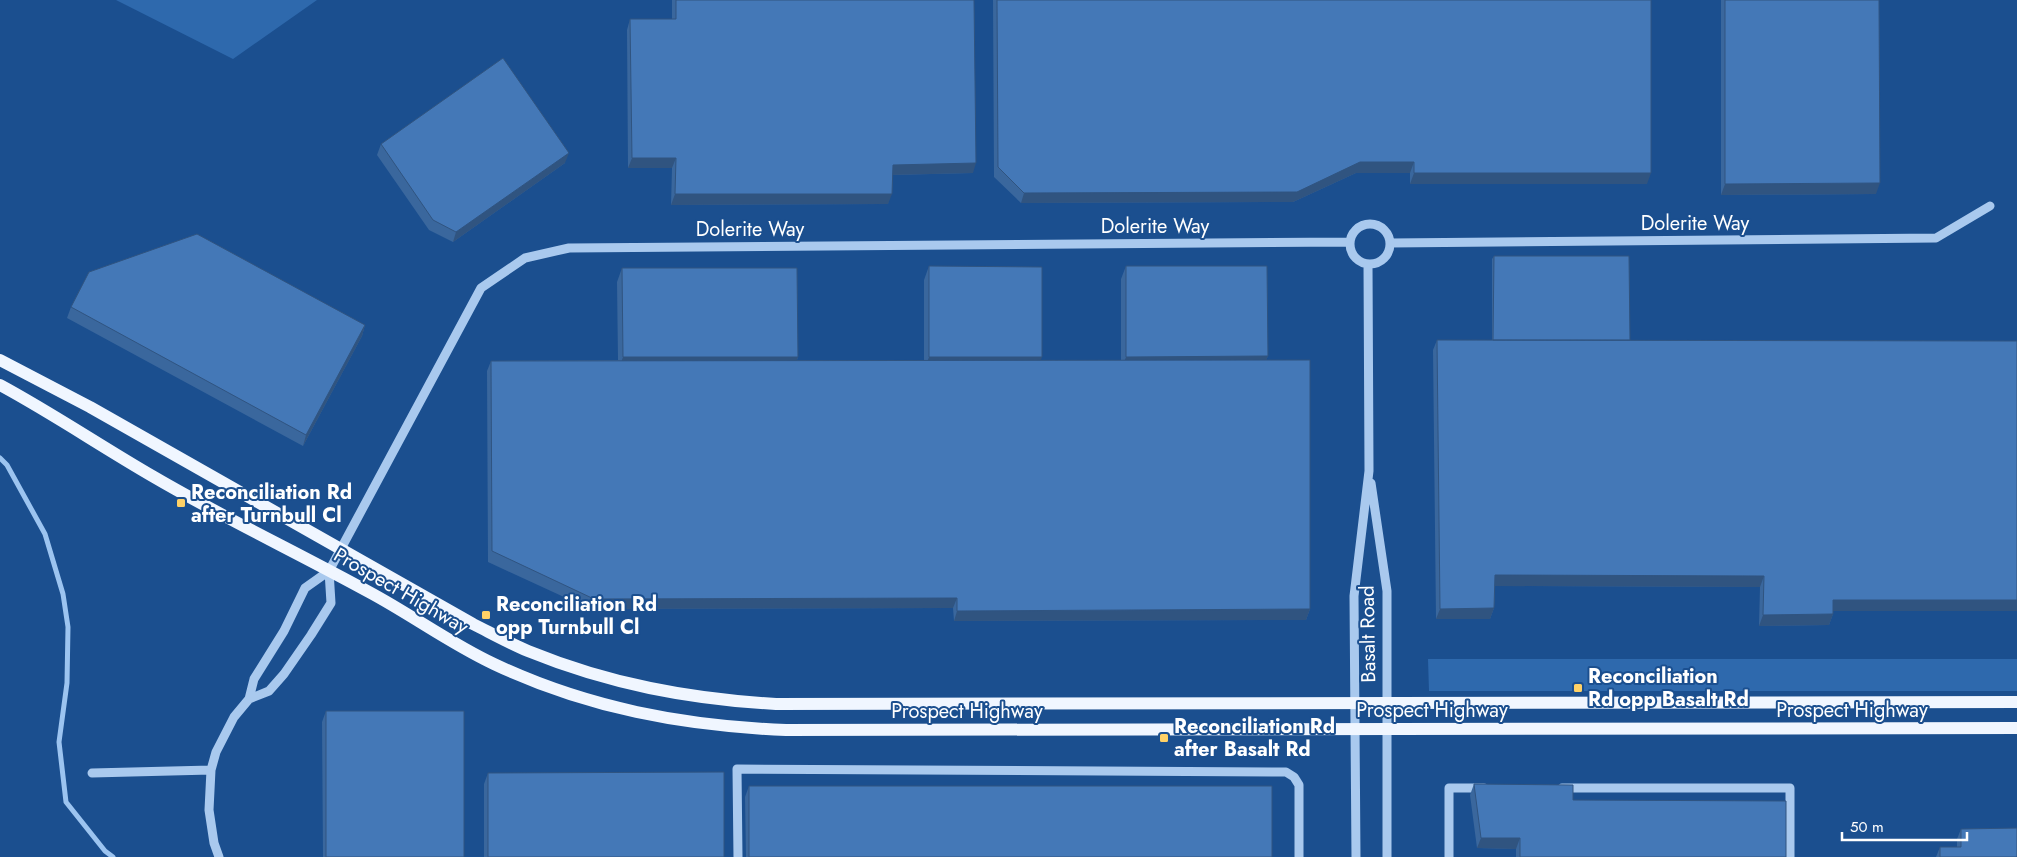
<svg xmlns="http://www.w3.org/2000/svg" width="2017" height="857" viewBox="0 0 2017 857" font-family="Jost,sans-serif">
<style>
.green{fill:#2e69ad}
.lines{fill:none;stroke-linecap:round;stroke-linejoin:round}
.stream{stroke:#9cc4f0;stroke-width:5}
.minor{stroke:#a9c9ee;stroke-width:9}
.major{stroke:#f0f6ff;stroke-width:12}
.wall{fill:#3a679d}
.shaded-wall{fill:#305480}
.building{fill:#4478b7;stroke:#305480}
.poi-dot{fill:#ffd166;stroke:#1b4f8f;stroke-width:2}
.labels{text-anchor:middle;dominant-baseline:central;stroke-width:4;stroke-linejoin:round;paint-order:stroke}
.street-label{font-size:20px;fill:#fff;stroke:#1b4f8f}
.poi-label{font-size:20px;font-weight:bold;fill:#fff;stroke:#1b4f8f;text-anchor:start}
</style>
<rect width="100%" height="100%" fill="#1b4f8f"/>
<path class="green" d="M 116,0 L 317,0 L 233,59 Z
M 1428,659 L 2017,659 L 2017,691 L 1429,691 Z"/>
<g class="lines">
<path class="stream" d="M 0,458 L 7,465 L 45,534 L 63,594 L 68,627 L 67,683 L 59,742 L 66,802 L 105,851 L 113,857"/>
<path class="minor" d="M1350 244a20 20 0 1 1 40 0a20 20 0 1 1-40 0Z
M 1390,243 L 1936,238 L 1990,206
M 1371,483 L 1387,591 L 1387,857
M 249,699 L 269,691 L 284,674 L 311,635 L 331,603 L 329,571
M 92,773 L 211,770
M 1562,788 L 1790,788 L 1790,857
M 219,857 L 214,843 L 209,810 L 211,770 L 216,752 L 234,717 L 249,699 L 254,679 L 284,631 L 305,588 L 329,571 L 481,288 L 525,258 L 569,248 L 1350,242
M 738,857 L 737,769 L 1286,772 L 1294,777 L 1299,785 L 1299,857
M 1356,857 L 1354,596 L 1369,471 L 1368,264
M 1449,857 L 1449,788 L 1484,788"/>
<path class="major" d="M 0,360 L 90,407 L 473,624 C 491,633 509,643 528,651 C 609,684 689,699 776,704 L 2017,702
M 0,385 C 52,413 102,447 154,477 C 224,518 298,553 369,592 C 412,615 451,644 494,664 C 587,708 684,726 786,730 L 2017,728"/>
</g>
<path class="wall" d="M 672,0 L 974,0 L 973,173 L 892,175 L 888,204 L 671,205 L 672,168 L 628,168 L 627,30 L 630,19 L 672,19 Z
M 993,0 L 1651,0 L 1647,184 L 1410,184 L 1410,173 L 1356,173 L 1293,202 L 1021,203 L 994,177 Z
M 1721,0 L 1879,0 L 1876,194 L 1721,195 Z
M 381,144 L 565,163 L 453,242 L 429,230 L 377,155 Z
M 1494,256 L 1630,340 L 2017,611 L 1833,611 L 1833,614 L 1829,625 L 1759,626 L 1760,587 L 1495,586 L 1494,608 L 1490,619 L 1436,619 L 1433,350 L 1437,340 L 1492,340 L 1492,259 Z
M 929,266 L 1041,360 L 1121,360 L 1121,279 L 1126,266 L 1268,356 L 1266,360 L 1310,609 L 1306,620 L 954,621 L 953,608 L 590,609 L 488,562 L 487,371 L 491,361 L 618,360 L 617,282 L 622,268 L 798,357 L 797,360 L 924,360 L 924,280 Z
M 71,307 L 365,325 L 362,336 L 303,446 L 67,318 Z
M 326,711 L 464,857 L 323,857 L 322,722 Z
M 488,773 L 724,857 L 484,857 L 484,784 Z
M 1474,784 L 1573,800 L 1786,857 L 1516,857 L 1516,849 L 1477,848 L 1470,795 Z
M 749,786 L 1272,857 L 746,857 L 745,797 Z
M 1961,829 L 2017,857 L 1936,857 L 1940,847 L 1957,847 L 1957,839 Z"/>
<path class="shaded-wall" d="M 569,153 L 565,163 L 453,242 L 456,232 Z
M 632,158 L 676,158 L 672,168 L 628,168 Z
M 1360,162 L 1414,162 L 1410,173 L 1356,173 L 1293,202 L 1021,203 L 1024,193 Z
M 976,163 L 973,173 L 889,175 L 893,165 Z
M 1414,173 L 1651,173 L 1647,184 L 1410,184 Z
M 1880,183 L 1876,194 L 1721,195 L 1725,184 Z
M 675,194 L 892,194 L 888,204 L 671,205 Z
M 365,325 L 362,336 L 303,446 L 306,435 Z
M 1268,356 L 1262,370 L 1121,370 L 1126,357 Z
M 623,357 L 798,357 L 793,371 L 618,371 Z
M 929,357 L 1042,357 L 1037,371 L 924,371 Z
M 1495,575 L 1764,576 L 1760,587 L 1491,586 Z
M 957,598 L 953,608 L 590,609 L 594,599 Z
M 1833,600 L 2017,600 L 2017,611 L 1829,611 Z
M 1494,608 L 1490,619 L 1436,619 L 1440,609 Z
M 1310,609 L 1306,620 L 954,621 L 957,611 Z
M 1833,614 L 1829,625 L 1759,626 L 1763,615 Z
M 1481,838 L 1520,838 L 1516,849 L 1477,848 Z"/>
<path class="building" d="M 676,0 L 974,0 L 976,163 L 893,165 L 892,194 L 675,194 L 676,158 L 632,158 L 630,19 L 676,19 Z
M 997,0 L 1651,0 L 1651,173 L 1414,173 L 1414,162 L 1360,162 L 1297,192 L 1024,193 L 998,167 Z
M 1725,0 L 1879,0 L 1880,183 L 1725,184 Z
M 503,58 L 569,153 L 456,232 L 433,220 L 381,144 Z
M 197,234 L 365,325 L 306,435 L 71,307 L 89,272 Z
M 1494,256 L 1629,256 L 1630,340 L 1493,340 Z
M 929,266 L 1042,267 L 1042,357 L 929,357 Z
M 1126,266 L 1267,266 L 1268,356 L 1126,357 Z
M 622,268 L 797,268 L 798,357 L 623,357 Z
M 1437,340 L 2017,341 L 2017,600 L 1833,600 L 1833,614 L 1763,615 L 1764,576 L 1495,575 L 1494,608 L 1440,609 Z
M 1310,360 L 1310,609 L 957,611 L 957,598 L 594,599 L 492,551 L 491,361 Z
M 326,711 L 464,711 L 464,857 L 326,857 Z
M 724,772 L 724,857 L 488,857 L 488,773 Z
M 1474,784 L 1573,785 L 1573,800 L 1786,801 L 1786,857 L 1520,857 L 1520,838 L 1481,838 Z
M 749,786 L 1272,786 L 1272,857 L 749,857 Z
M 2017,828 L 2017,857 L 1940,857 L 1940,847 L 1961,847 L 1961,829 Z"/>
<g class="poi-dot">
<rect x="176" y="498" width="10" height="10" rx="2.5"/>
<rect x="481" y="610" width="10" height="10" rx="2.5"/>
<rect x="1573" y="683" width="10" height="10" rx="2.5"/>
<rect x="1159" y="733" width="10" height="10" rx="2.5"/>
</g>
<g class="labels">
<g class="street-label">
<text x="1695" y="223">Dolerite Way</text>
<text x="1155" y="226">Dolerite Way</text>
<text x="750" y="229">Dolerite Way</text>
<text transform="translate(401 591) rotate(30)">Prospect Highway</text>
<text transform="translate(1368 634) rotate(-91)">Basalt Road</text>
<text x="1432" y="710">Prospect Highway</text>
<text x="1852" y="710">Prospect Highway</text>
<text x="967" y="711">Prospect Highway</text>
</g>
<g class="poi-label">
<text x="191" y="492">Reconciliation Rd<tspan x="191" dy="23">after Turnbull Cl</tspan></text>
<text x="496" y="604">Reconciliation Rd<tspan x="496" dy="23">opp Turnbull Cl</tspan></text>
<text x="1588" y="676">Reconciliation<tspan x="1588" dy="23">Rd opp Basalt Rd</tspan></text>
<text x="1174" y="726">Reconciliation Rd<tspan x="1174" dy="23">after Basalt Rd</tspan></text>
</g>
</g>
<path d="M1842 832v8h125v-8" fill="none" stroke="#ffffff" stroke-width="2.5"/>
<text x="1850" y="832" font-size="15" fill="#ffffff" stroke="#1b4f8f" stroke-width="4" paint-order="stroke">50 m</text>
</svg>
